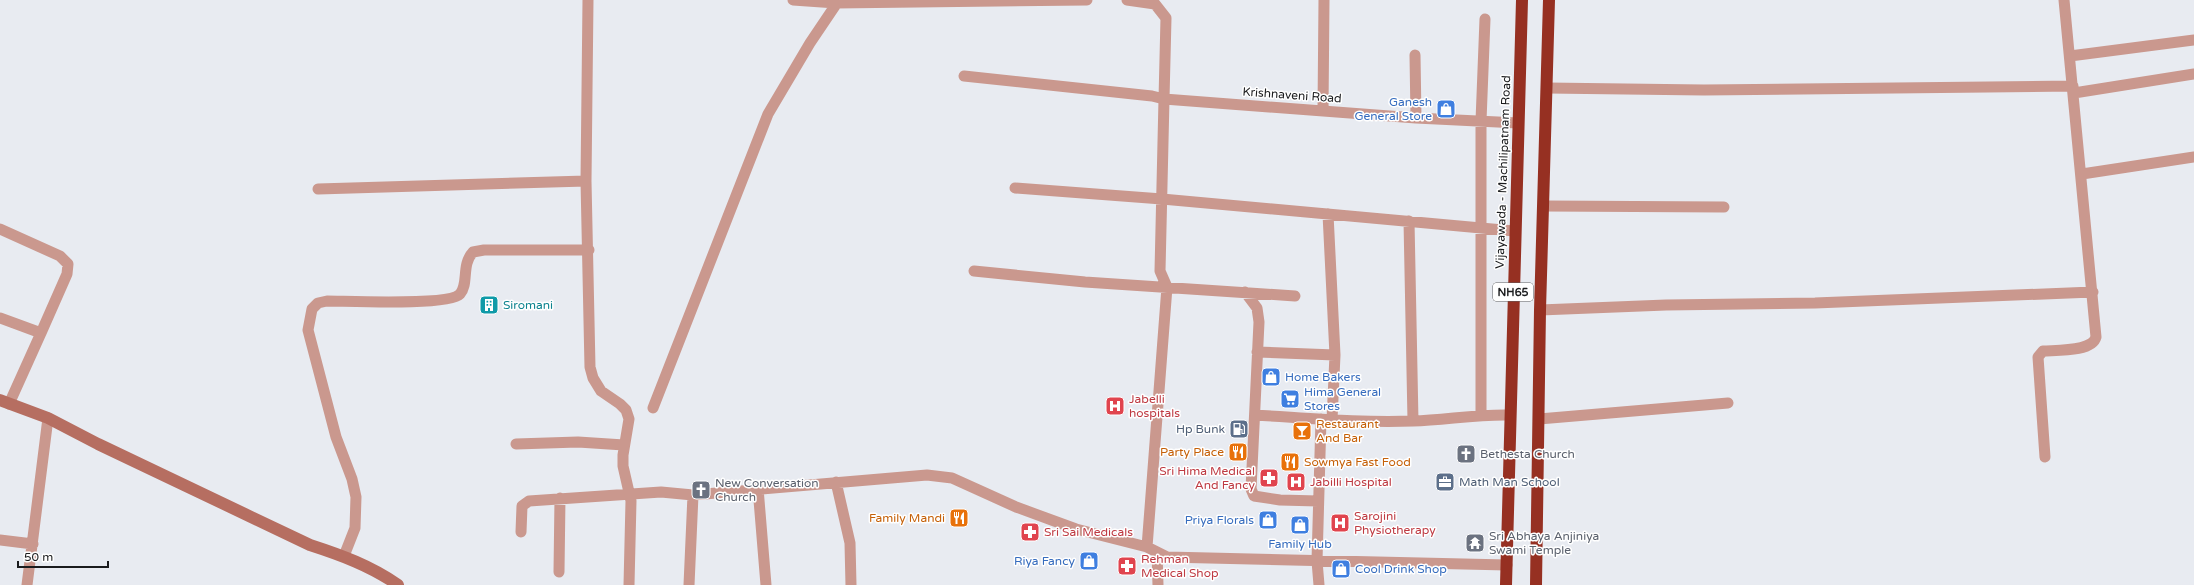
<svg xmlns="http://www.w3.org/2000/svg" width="2194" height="585" viewBox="0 0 2194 585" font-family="'Varela Round',sans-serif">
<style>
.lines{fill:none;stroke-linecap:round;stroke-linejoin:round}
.street{stroke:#ca988e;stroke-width:11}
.secondary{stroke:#b66e61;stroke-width:12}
.highway{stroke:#963022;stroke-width:12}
.labels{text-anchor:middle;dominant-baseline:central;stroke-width:3;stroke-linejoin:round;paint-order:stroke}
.shield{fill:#fff;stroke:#5f5f61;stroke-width:1}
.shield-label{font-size:11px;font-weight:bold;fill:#1a1b1d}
.street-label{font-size:12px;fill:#1a1b1d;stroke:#fff}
.shop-label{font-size:12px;fill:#366cbe;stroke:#fff;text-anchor:end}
.culture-label{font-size:12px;fill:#0d838f;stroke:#fff;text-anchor:start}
.health-label{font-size:12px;fill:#be3a42;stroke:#fff;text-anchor:start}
.food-label{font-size:12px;fill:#c56008;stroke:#fff;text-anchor:start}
.service-label{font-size:12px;fill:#4e5e75;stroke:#fff;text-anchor:end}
.worship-label{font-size:12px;fill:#5b616d;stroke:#fff;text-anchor:start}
</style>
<rect width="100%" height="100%" fill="#e8ebf1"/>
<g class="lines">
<path class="street" d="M 588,0 L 586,181 L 590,367 L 593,378 L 601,391 L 620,404 L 626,410 L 629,419 L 623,455 L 623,466 L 631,501 L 629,585
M 793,0 L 836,3 L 1087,0
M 1415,55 L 1416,118
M 2070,56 L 2194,40
M 964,76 L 1152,96 L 1164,99 L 1166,18 L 1155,4 L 1127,0
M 1547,88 L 1704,90 L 2073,86
M 2074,93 L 2194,74
M 1323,110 L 1324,0
M 2082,174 L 2194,157
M 1015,188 L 1162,199 L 1514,231
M 318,189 L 586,181
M 1544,206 L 1724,207
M 1328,214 L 1335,355 L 1332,420
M 1409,221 L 1413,421
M 0,229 L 60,256 L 68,264 L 67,274 L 41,333
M 974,271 L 1085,282 L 1295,296
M 1245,292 L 1257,308 L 1259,322 L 1251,489 L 1254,496 L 1280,500 L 1318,501
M 1540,310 L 1666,305 L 1815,303 L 2093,292
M 0,318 L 41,333 L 9,404
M 1257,352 L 1335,355
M 653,408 L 768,114 L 810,43 L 839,0
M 1481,414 L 1481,121 L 1485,19
M 1255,415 C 1308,418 1361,423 1413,421 C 1446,420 1477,414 1510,415
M 1539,419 L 1728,403
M 516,444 L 578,442 L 624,445
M 2045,457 L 2038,357 L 2043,351 C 2057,350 2092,352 2096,337 L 2064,0
M 836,482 L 850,543 L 851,585
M 758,488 L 766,585
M 521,532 L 522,506 L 529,501 L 661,492 L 693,495
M 0,540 L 33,544
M 1147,547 L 1167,287 L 1160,271 L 1164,99 L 1416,118 L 1518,123
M 1157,552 L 1158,585
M 344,556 L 355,528 L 356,497 L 352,479 L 336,437 L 308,330 L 312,309 L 318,303 L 327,301 C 347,301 449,306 460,294 C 469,284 461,265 473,252 L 484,250 L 589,250
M 559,572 L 560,498
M 27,585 L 48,418
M 689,585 L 693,495 L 927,475 L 952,478 L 1016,507 L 1076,529 L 1147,547 L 1167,557 L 1507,565
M 1319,585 L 1317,561 L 1321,419"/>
<path class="secondary" d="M 0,400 L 48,418 L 98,444 L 310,545 C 341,555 371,566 398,585"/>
<path class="highway" d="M 1506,585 L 1522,0
M 1536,585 L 1540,310 L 1549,0"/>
</g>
<defs>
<symbol id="shop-square" viewBox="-11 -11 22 22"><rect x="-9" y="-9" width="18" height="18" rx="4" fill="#3f7fe0" stroke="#fff"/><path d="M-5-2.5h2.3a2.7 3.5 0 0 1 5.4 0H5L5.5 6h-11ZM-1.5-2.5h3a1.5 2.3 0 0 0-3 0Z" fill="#fff"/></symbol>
<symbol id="building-square" viewBox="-11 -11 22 22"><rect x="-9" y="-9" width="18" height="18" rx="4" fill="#0f9aa8" stroke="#fff"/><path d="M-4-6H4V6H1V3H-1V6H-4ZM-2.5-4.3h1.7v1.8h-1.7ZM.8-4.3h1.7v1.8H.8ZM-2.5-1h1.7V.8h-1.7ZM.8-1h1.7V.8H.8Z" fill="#fff"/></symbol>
<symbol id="supermarket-square" viewBox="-11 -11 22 22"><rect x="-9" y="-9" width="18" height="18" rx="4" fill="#3f7fe0" stroke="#fff"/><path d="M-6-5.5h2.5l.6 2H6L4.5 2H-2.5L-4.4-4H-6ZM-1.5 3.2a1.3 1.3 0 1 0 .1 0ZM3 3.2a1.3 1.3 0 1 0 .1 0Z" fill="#fff"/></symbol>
<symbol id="hospital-square" viewBox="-11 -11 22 22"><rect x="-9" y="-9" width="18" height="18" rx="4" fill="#e0444e" stroke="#fff"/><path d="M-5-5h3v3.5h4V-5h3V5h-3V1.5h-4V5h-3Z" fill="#fff"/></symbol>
<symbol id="fuel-square" viewBox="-11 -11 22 22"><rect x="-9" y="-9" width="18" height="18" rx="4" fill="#5c6f8a" stroke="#fff"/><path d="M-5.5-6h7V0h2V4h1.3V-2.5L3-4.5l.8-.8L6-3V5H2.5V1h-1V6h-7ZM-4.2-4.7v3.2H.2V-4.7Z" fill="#fff"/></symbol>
<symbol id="bar-square" viewBox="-11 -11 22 22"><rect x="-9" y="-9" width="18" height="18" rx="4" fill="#e8710a" stroke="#fff"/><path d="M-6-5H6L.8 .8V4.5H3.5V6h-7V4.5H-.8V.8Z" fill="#fff"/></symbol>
<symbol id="restaurant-square" viewBox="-11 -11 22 22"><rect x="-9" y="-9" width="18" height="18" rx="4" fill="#e8710a" stroke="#fff"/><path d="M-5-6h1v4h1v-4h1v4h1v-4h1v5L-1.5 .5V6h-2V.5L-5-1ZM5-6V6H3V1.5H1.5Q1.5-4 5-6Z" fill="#fff"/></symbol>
<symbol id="church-square" viewBox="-11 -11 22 22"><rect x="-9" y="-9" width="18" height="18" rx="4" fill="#6b7280" stroke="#fff"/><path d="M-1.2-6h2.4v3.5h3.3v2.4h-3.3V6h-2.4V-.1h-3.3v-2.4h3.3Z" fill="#fff"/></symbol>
<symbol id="pharmacy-square" viewBox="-11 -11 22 22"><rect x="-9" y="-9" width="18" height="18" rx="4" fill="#e0444e" stroke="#fff"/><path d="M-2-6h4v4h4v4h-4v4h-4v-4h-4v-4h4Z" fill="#fff"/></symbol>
<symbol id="office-square" viewBox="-11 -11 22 22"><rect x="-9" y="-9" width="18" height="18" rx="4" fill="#5c6f8a" stroke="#fff"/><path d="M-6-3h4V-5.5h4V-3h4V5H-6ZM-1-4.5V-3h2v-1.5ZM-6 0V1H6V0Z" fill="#fff"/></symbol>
<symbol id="temple-square" viewBox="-11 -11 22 22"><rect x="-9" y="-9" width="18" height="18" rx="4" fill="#6b7280" stroke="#fff"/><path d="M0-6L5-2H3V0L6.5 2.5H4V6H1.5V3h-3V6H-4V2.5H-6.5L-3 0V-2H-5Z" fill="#fff"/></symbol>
</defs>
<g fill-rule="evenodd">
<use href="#shop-square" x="1435" y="98" width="22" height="22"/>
<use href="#building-square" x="478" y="294" width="22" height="22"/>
<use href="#shop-square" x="1260" y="366" width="22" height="22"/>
<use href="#supermarket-square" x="1279" y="388" width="22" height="22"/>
<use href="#hospital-square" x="1104" y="395" width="22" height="22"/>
<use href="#fuel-square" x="1228" y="418" width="22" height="22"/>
<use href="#bar-square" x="1291" y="420" width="22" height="22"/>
<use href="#restaurant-square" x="1227" y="441" width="22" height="22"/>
<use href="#church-square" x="1455" y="443" width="22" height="22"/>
<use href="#restaurant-square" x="1279" y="451" width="22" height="22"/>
<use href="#pharmacy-square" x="1258" y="467" width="22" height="22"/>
<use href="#hospital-square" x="1285" y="471" width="22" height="22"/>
<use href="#office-square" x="1434" y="471" width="22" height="22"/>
<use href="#church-square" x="690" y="479" width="22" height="22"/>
<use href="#restaurant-square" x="948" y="507" width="22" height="22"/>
<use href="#shop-square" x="1257" y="509" width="22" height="22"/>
<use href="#hospital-square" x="1329" y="512" width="22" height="22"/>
<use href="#shop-square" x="1289" y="514" width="22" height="22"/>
<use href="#pharmacy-square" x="1019" y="521" width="22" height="22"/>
<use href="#temple-square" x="1464" y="532" width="22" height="22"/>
<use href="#shop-square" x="1078" y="550" width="22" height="22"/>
<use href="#pharmacy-square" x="1116" y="555" width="22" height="22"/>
<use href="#shop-square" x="1330" y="558" width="22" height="22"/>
</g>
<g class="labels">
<rect class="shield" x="1493" y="283" width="40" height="18" rx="3"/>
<g class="shield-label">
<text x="1513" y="292">NH65</text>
</g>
<g class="street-label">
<text transform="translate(1292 95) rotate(4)">Krishnaveni Road</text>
<text transform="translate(1503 172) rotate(-88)">Vijayawada - Machilipatnam Road</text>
</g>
<g class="shop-label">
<text x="1432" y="102">Ganesh<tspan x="1432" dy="14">General Store</tspan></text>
<text x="1285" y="377" text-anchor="start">Home Bakers</text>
<text x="1304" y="392" text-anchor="start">Hima General<tspan x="1304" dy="14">Stores</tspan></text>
<text x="1254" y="520">Priya Florals</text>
<text x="1300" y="544" text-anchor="middle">Family Hub</text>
<text x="1075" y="561">Riya Fancy</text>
<text x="1355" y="569" text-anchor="start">Cool Drink Shop</text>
</g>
<g class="culture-label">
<text x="503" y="305">Siromani</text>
</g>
<g class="health-label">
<text x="1129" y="399">Jabelli<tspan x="1129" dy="14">hospitals</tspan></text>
<text x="1255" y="471" text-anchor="end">Sri Hima Medical<tspan x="1255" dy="14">And Fancy</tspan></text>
<text x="1310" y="482">Jabilli Hospital</text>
<text x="1354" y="516">Sarojini<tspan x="1354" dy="14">Physiotherapy</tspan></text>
<text x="1044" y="532">Sri Sai Medicals</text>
<text x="1141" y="559">Rehman<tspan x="1141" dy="14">Medical Shop</tspan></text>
</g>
<g class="food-label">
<text x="1316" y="424">Restaurant<tspan x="1316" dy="14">And Bar</tspan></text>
<text x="1224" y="452" text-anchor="end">Party Place</text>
<text x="1304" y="462">Sowmya Fast Food</text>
<text x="945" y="518" text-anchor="end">Family Mandi</text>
</g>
<g class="service-label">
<text x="1225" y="429">Hp Bunk</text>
<text x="1459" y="482" text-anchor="start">Math Man School</text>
</g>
<g class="worship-label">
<text x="1480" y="454">Bethesta Church</text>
<text x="715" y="483">New Conversation<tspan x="715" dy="14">Church</tspan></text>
<text x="1489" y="536">Sri Abhaya Anjiniya<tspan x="1489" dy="14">Swami Temple</tspan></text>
</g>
</g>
<path d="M18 561v6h90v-6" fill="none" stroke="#1a1b1d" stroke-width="2"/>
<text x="24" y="561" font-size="12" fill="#1a1b1d" stroke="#ffffff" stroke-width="3" paint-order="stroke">50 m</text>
</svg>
